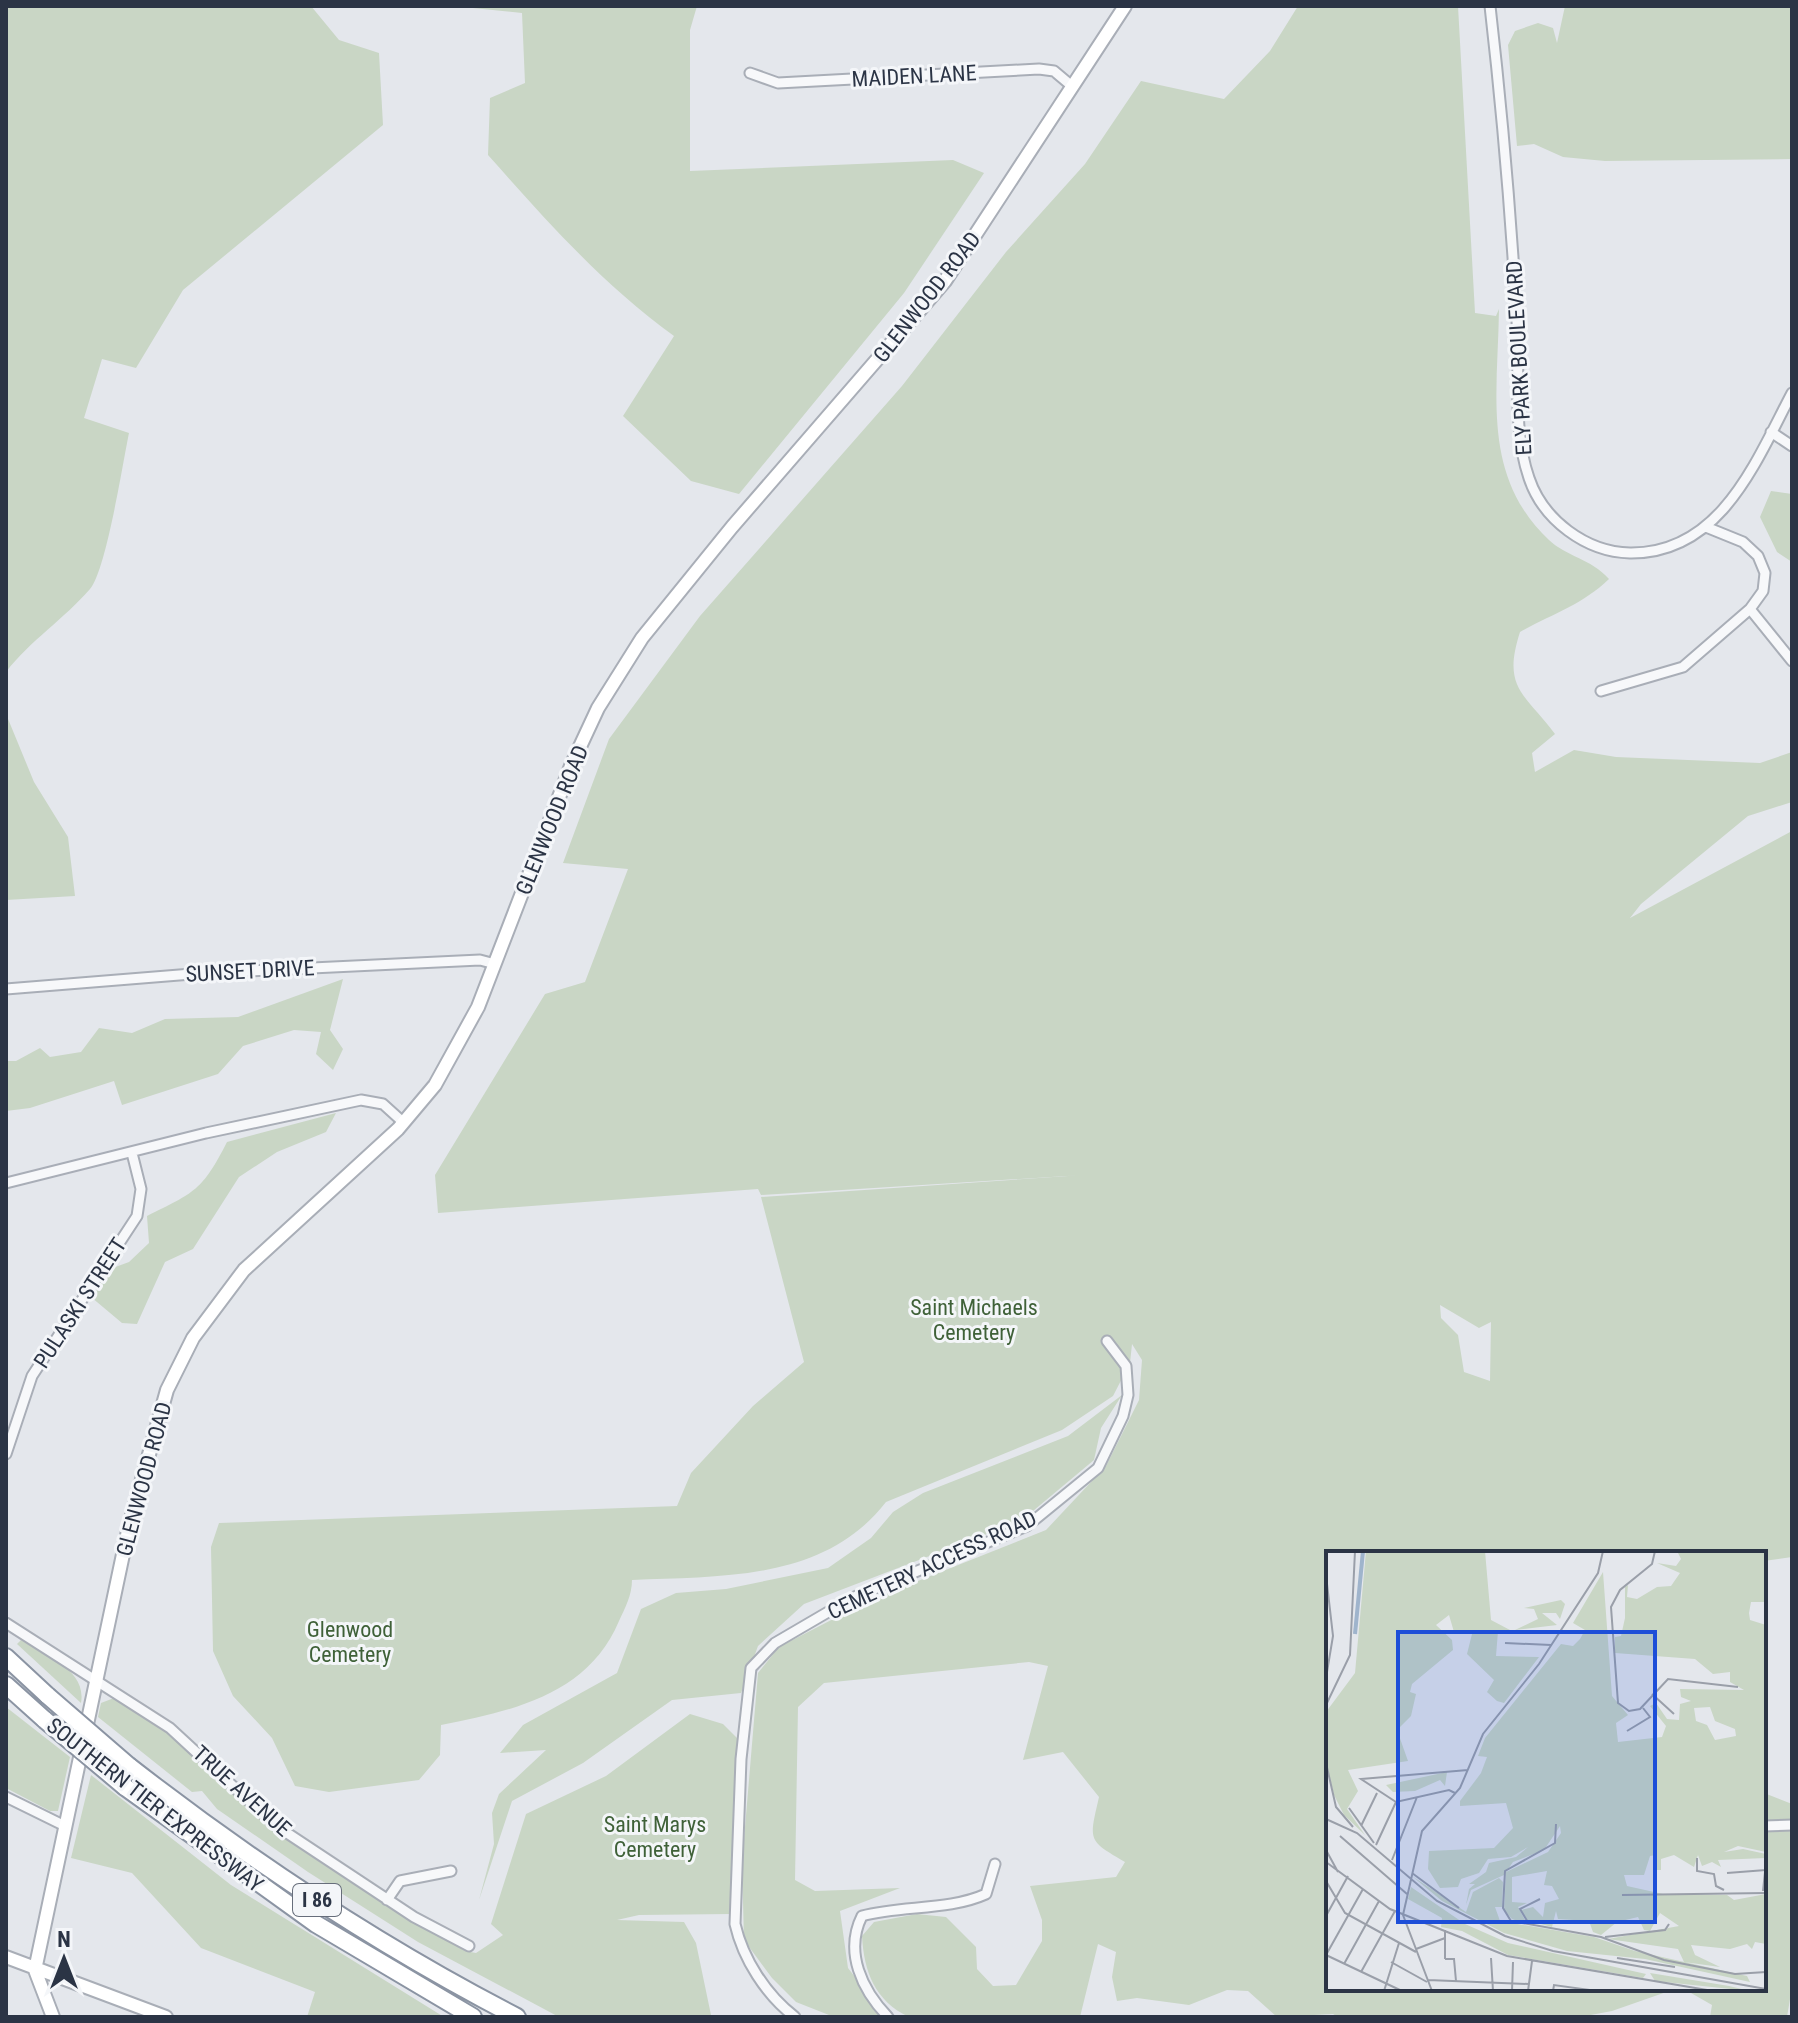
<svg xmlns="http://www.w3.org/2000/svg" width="1798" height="2023" viewBox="0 0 1798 2023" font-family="'Roboto Condensed',sans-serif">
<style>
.green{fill:#c9d6c5;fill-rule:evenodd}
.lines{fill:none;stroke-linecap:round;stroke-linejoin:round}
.street-casing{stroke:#a9aeb7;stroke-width:13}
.secondary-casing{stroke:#a9aeb7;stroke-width:16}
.highway-casing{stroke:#8b94a3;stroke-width:20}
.street{stroke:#f7f8fa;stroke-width:9}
.secondary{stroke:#fff;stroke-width:12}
.highway{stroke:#fff;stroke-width:16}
.highway-bridge-casing{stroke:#8b94a3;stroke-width:20;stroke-linecap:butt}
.highway-bridge{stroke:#fff;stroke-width:16}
.labels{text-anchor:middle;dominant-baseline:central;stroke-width:6;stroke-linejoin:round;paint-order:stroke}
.shield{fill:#f4f6f9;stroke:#676e7b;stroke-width:2}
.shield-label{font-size:20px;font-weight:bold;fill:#2b3445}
.street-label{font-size:22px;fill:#2b3445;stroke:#f4f6f9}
.park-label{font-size:22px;fill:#3f6138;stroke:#f4f6f9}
.inset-river{fill:none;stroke:#9fb4cc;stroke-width:4}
.inset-road{fill:none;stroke:#9a9fa9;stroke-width:2}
.view{fill:#1d4ed8;fill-opacity:0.15;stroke:#1d4ed8;stroke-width:4}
.inset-edge{fill:none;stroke:#2b3445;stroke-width:4}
</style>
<rect width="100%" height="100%" fill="#e4e7ec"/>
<path class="green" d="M 6,6 L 311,6 L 339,40 L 379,53 L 383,125 L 183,290 L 136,368 L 102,359 L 84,418 L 129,433 C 123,462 106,571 90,589 C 64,619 31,640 6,672 Z
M 453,6 L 697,6 L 690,30 L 690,171 L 953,160 L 984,173 L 904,293 L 739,494 L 691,481 L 623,416 L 674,336 C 602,284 546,220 488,155 L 490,98 L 525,83 L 522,13 Z
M 1298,6 L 1458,6 L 1475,313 L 1496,316 L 1499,309 C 1498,393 1481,476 1549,540 C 1567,557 1590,558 1609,579 C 1582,605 1552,614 1520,632 C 1502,688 1524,693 1555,734 L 1532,753 L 1535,772 L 1574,750 L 1616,757 L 1760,763 L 1792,752 L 1792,802 L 1748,816 L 1641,904 L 1630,918 L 1792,831 L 1792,1557 L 1764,1561 L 1764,1553 L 1328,1553 L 1328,1989 L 1675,1989 L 1612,2011 L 1580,2017 L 1338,2017 L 1333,2014 L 1277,2017 L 1248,1991 L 1227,1990 L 1189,2005 L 1137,1998 L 1117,2001 L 1112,1977 L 1116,1952 L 1098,1944 L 1080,2017 L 909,2017 C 875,2001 864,1972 862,1936 L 874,1922 L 917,1914 L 946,1917 L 976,1947 L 977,1969 L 993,1986 L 1016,1985 L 1042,1941 L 1042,1920 L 1030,1886 L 1116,1877 L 1125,1862 C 1087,1840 1089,1841 1099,1797 L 1063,1752 L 1023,1760 L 1048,1666 L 1029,1662 L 824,1683 L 798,1707 L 795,1880 L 815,1891 L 900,1888 L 840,1911 L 848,1968 L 886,2017 L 834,2017 L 796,2002 L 772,1978 L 744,1940 L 742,1863 L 758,1673 L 779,1647 L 870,1600 L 1046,1530 L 1106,1466 L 1139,1400 L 1142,1360 L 1132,1344 L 1130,1363 L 1113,1396 L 1062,1430 L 886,1502 C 825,1581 722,1576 632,1580 C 632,1595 625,1608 619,1621 C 588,1695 512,1711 441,1725 L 440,1755 L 419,1780 L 329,1792 L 295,1786 L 272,1738 L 233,1696 L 213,1651 L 211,1547 L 219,1523 L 677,1506 L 691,1473 L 753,1406 L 804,1362 L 761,1197 L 1083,1175 L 761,1195 L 758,1189 L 438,1213 L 435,1175 L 545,994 L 585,982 L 628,869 L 563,863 L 609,739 L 700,616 L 902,386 L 1006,252 L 1085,164 L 1141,81 L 1224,99 L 1270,51 ZM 1440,1305 L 1479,1328 L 1491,1322 L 1490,1381 L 1464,1372 L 1458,1335 L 1441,1318 Z
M 1565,6 L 1792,6 L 1792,159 L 1605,161 L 1563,157 L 1534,144 L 1517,146 L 1508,45 L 1515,31 L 1538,23 L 1553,28 L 1557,43 Z
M 1771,491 L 1792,494 L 1792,562 L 1777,552 L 1760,517 Z
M 6,714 L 34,782 L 68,837 L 75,896 L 6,900 Z
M 343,979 L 330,1030 L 343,1049 L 333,1070 L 316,1054 L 321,1032 L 294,1030 L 243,1046 L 218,1074 L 122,1105 L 114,1081 L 30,1108 L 6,1111 L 6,1061 L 16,1061 L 40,1048 L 50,1057 L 81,1052 L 99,1028 L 132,1033 L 165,1019 L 238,1017 Z
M 336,1113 L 326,1132 L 277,1152 L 239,1177 L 193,1249 L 165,1262 L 137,1324 L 122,1323 L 91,1297 L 110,1269 L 129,1262 L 149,1243 L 147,1216 C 195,1192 202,1191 227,1142 Z
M 1122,1395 L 1101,1428 L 1094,1460 L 1021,1521 L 804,1604 L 758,1646 L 741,1693 L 672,1700 L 583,1763 L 512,1801 L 479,1900 L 494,1844 L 492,1813 L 499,1794 L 546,1750 L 500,1753 L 523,1725 L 617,1673 L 641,1609 L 676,1593 L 726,1589 L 828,1568 L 871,1538 L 893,1512 L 923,1493 L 1068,1436 Z
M 21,1640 C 46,1656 87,1670 81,1703 L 17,1644 Z
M 114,1698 L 176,1738 L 240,1801 L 334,1871 L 465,1951 L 476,1953 L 503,1935 L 491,1924 L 526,1814 L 606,1776 L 690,1714 L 723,1724 L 739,1740 L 731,1914 L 639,1915 L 617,1920 L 684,1922 L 696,1943 L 711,2015 L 718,2017 L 559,2017 L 418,1942 L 308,1872 L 217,1809 L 202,1791 L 192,1792 L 98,1717 L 101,1703 Z
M 6,1707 L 70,1757 L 58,1811 L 50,1811 L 6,1788 Z
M 91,1775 L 231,1885 L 444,2017 L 307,2017 L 315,1992 L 201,1948 L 132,1873 L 71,1858 Z
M 1764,1793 L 1792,1804 L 1792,1987 L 1787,2017 L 1710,2017 L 1712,2005 L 1684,1989 L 1764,1989 Z"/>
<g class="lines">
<defs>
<path id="street" d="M 1490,6 C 1502,110 1511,216 1517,321 C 1520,372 1512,429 1529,478 C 1543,520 1586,552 1630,553 C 1721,554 1756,461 1792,393
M 750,73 L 778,83 L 1039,69 L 1054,71 L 1073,87
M 1771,432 L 1792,446
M 1750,609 L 1792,661
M 1601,691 L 1683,667 L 1750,609 L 1763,591 L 1765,573 L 1758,556 L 1743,542 L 1706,527
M 6,989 L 204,973 L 480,960 L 495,964
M 6,1183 L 206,1133 L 361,1100 L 383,1104 L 404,1123
M 6,1454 L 32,1376 L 137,1216 L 141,1189 L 132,1153
M 6,1623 L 170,1728 L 275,1825 L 414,1917 L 469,1946
M 6,1797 L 65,1826
M 1764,1826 L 1792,1825
M 387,1900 L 400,1881 L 451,1871
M 795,2017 C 766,1995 743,1959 735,1924 L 741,1759 L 751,1668 L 775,1643 L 852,1598 L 1027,1526 L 1098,1468 L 1123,1416 L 1128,1395 L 1126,1366 L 1107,1341
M 888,2017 C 862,1990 844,1952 862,1916 C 902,1905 948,1911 986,1894 L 995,1864"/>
<path id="secondary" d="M 6,1957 L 166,2017
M 53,2017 L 35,1970 L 129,1526 L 167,1390 L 193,1338 L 244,1270 L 398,1129 L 435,1085 L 478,1007 L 571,766 L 598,708 L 642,638 L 732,527 L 945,281 L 1125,6"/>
<path id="highway" d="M 6,1657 L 48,1696
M 6,1685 L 45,1720
M 129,1766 C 251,1861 379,1946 517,2017
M 125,1787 L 316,1924 L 473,2017"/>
</defs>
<use href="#street" class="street-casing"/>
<use href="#secondary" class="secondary-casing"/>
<use href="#highway" class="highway-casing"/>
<use href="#street" class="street"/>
<use href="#secondary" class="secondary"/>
<use href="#highway" class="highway"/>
<defs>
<path id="highway-bridge" d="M 48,1696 L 129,1766
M 45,1720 L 125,1787"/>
</defs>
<use href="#highway-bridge" class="highway-bridge-casing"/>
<use href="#highway-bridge" class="highway-bridge"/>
</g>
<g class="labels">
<rect class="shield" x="293" y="1884" width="48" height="32" rx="6"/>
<g class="shield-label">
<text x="317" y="1900">I 86</text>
</g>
<g class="street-label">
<text transform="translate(914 76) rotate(-3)">MAIDEN LANE</text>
<text transform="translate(927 297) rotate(-52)">GLENWOOD ROAD</text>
<text transform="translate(1519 358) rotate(-93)">ELY PARK BOULEVARD</text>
<text transform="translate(552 820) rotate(-68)">GLENWOOD ROAD</text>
<text transform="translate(250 971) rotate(-3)">SUNSET DRIVE</text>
<text transform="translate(80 1303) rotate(-57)">PULASKI STREET</text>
<text transform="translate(144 1479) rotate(-75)">GLENWOOD ROAD</text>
<text transform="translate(932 1565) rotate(-25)">CEMETERY ACCESS ROAD</text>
<text transform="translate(242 1791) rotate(42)">TRUE AVENUE</text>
<text transform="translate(155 1805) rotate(38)">SOUTHERN TIER EXPRESSWAY</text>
</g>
<g class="park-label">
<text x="974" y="1307">Saint Michaels<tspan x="974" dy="25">Cemetery</tspan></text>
<text x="350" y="1629">Glenwood<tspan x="350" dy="25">Cemetery</tspan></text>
<text x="655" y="1824">Saint Marys<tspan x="655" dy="25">Cemetery</tspan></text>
</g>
</g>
<g transform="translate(1326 1551)">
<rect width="440" height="440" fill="#e4e7ec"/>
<path d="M 40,0 L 159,0 L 165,69 L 184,79 L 172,80 L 170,105 L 213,106 L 178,152 L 171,150 L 161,141 L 168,129 L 141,103 L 146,83 L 128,81 L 123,64 L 110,74 L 126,89 L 127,99 L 86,133 L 84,141 L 90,143 L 85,165 L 71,179 L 82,210 L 22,219 L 32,240 L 21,258 L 39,284 L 18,264 L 8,244 L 0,210 L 0,161 L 29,122 ZM 351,0 L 440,0 L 440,51 L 425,51 L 423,62 L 424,69 L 440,74 L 440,301 L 412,295 L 398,301 L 417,298 L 440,303 L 440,307 L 392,309 L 395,316 L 386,311 L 376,315 L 372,304 L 368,316 L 348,304 L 335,308 L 335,319 L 329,319 L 330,304 L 324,305 L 318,324 L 298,324 L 301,335 L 337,343 L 401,344 L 408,349 L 440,343 L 440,393 L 429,391 L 426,398 L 421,393 L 404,398 L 365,394 L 369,404 L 394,416 L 358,411 L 352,398 L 282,388 L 353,375 L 334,362 L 324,380 L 318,379 L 312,366 L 291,371 L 275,384 L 267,381 L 263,370 L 232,368 L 230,360 L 226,376 L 200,369 L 195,359 L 207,356 L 217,366 L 219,352 L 233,348 L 226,335 L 218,334 L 221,320 L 186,326 L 186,351 L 201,352 L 192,356 L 201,373 L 186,368 L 178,359 L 180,321 L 222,301 L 235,282 L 234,275 L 218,299 L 187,311 L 178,324 L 145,339 L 140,354 L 143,338 L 149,333 L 143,333 L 160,321 L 163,312 L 190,306 L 202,296 L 185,306 L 162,308 L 153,322 L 135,328 L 132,336 L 114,337 L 102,318 L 103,300 L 168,297 L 187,277 L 180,252 L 134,255 L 134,250 L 155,222 L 161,206 L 152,205 L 159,187 L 235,93 L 247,95 L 254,88 L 259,79 L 247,72 L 277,21 L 286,145 L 302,164 L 290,172 L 292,191 L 336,186 L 340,175 L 324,155 L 330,152 L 341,168 L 353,169 L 354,153 L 365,150 L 355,146 L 354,138 L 418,139 L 404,131 L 404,121 L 387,123 L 369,108 L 289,102 L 289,86 L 295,85 L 299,67 L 299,36 L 302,34 L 301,46 L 311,48 L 331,36 L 345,35 L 354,22 L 331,12 L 350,15 L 355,8 ZM 384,156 L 389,170 L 409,178 L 410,185 L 389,189 L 381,174 L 370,170 L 368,157 ZM 235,49 L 239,53 L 234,68 L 230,62 L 216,62 L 231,74 L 189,79 L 212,68 L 208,58 L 198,57 ZM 121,221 L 119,235 L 114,229 L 89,240 L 67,241 L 60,234 ZM 86,325 L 140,361 L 147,341 L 173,327 L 177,331 L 176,356 L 169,356 L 174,370 L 268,386 L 309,400 L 421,425 L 424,431 L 319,408 L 241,400 L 178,382 L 116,350 ZM 85,336 L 139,373 L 182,392 L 320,423 L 317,427 L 182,404 L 136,380 L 115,376 L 116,367 L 82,348 ZM 324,422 L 403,435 L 424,440 L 329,430 Z" fill="#c9d6c5" fill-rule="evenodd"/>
<path class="inset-river" d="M 29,83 L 37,0"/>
<path class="inset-road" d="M 329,0 L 326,13 L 294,39 L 285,56 L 292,152 L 303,160 L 314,158 L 342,128 L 412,136M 0,24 L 7,85 L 0,127M 179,92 L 225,94M 326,143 L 348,163M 0,154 L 24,104 L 29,0M 301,180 L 324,166 L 317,157M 0,212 L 10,256 L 27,276M 129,242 L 123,239 L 70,251 L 35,228 L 142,219M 23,257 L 48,292M 0,268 L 31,282 L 111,350 L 179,385 L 227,400 L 440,438M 230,273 L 229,292 L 179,320 L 177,357 L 185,370 L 275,386 L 338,409 L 409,423 L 440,421M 35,275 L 51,242M 14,285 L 81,343M 50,294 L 70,251M 0,299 L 12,321M 371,307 L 371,320 L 388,323 L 390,335 L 398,339M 66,309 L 91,246M 0,311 L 64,358 L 181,405 L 387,440M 86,322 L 133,357M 401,322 L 440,319M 0,330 L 19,362 L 90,401M 437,340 L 440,311M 296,344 L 440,342M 0,365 L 22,325M 203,373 L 194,358 L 214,348M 279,386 L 339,379 L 343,373M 90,398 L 119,387M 0,404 L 76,440M 0,404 L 37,338M 165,407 L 167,440M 291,407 L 349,416M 119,408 L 128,408 L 130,430M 119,408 L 119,379M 65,411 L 101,431M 18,413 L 53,350M 35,421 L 69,360M 102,429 L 203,433M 58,440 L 73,392M 106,440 L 77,364 L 96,280 L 134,237 L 157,183 L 213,113 L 272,22 L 277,0M 186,440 L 187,411M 202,440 L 206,410M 227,440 L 228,434 L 271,440"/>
<path class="view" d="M 72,81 L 329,81 L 329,371 L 72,371 Z"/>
<rect width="440" height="440" class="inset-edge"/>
</g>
<rect width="1798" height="2023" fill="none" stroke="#2b3445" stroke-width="16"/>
<g transform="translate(64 1959)" stroke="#f4f6f9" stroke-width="6" paint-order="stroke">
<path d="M0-6L14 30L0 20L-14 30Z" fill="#2b3445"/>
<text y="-12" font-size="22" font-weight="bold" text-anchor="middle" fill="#2b3445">N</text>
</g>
</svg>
